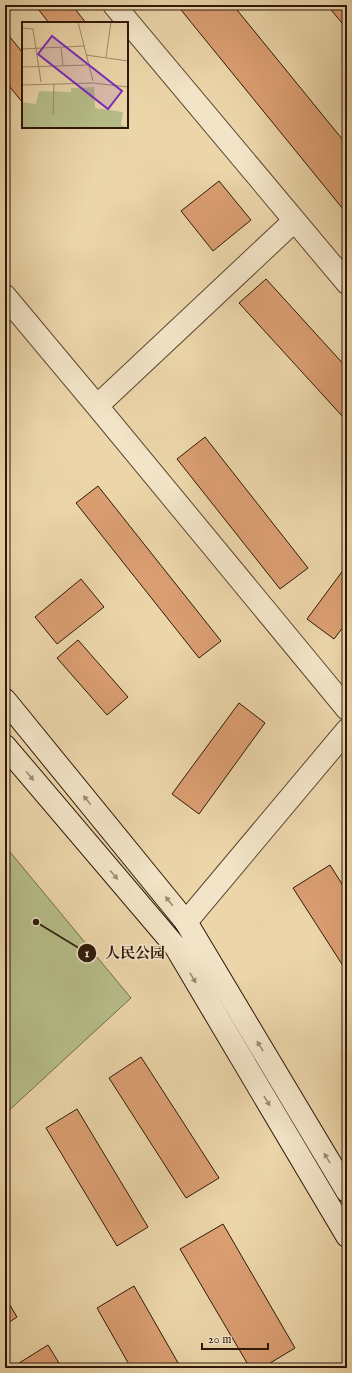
<svg xmlns="http://www.w3.org/2000/svg" width="352" height="1373" viewBox="0 0 352 1373" font-family="'IM FELL English','Noto Serif SC',serif">
<style>
.green{fill:#b6bd89;stroke:#726b4a}
.building{fill:#da9e71;stroke:#2e190a}
.lines{fill:none;stroke-linecap:round;stroke-linejoin:round}
.minor-casing{stroke:#5d4832;stroke-width:24}
.secondary-casing{stroke:#2e190a;stroke-width:24}
.minor{stroke:#f2e4c7;stroke-width:22}
.secondary{stroke:#f2e4c7;stroke-width:22}
.oneway{fill:#9a8972}
.inset-road{fill:none;stroke:#9f8a69;stroke-width:1}
.view{fill:#7b2cbf;fill-opacity:0.15;stroke:#7b2cbf;stroke-width:2}
.inset-edge{fill:none;stroke:#2e190a;stroke-width:2}
.leader{fill:none;stroke:#2e190a;stroke-width:1.5}
.callout-dot{fill:#2e190a;stroke:#f2e4c7;stroke-width:1.5}
.mark-label{font-size:12px;text-anchor:middle;font-weight:bold;fill:#fff}
.callout-label{font-size:15px;text-anchor:middle;font-weight:bold;fill:#2e190a;stroke:#f2e4c7;stroke-width:3.5;stroke-linejoin:round;paint-order:stroke}
</style>
<rect width="100%" height="100%" fill="#ebd5a9"/>
<filter id="stains"><feTurbulence type="fractalNoise" baseFrequency=".005" numOctaves="4"/><feColorMatrix values="0 0 0 0 .2 0 0 0 0 .09 0 0 0 0 .02 0 0 0 .5 -.17"/></filter>
<radialGradient id="worn" r=".72"><stop offset=".6" stop-color="#630" stop-opacity="0"/><stop offset="1" stop-color="#630" stop-opacity=".3"/></radialGradient>
<path class="green" d="M 5,846 L 131,998 L 5,1114 Z"/>
<path class="building" d="M 35,5 L 72,5 L 86,23 L 49,23 Z
M 177,5 L 233,5 L 347,145 L 347,214 Z
M 327,5 L 347,5 L 347,29 Z
M 5,31 L 23,53 L 23,103 L 5,81 Z
M 219,181 L 251,220 L 213,251 L 181,211 Z
M 266,279 L 347,368 L 347,414 L 343,417 L 239,303 Z
M 205,437 L 308,568 L 280,589 L 177,459 Z
M 98,486 L 221,641 L 199,658 L 76,503 Z
M 347,565 L 347,622 L 334,639 L 307,619 Z
M 81,579 L 104,607 L 57,644 L 35,617 Z
M 78,640 L 128,697 L 107,715 L 57,658 Z
M 239,703 L 265,723 L 199,814 L 172,794 Z
M 330,865 L 347,892 L 347,972 L 293,888 Z
M 141,1057 L 219,1178 L 186,1198 L 109,1078 Z
M 77,1109 L 148,1227 L 117,1246 L 46,1128 Z
M 223,1224 L 295,1348 L 262,1368 L 250,1368 L 180,1249 Z
M 134,1286 L 181,1368 L 131,1368 L 97,1308 Z
M 5,1297 L 17,1317 L 5,1325 Z
M 48,1345 L 62,1368 L 18,1368 L 16,1365 Z"/>
<g class="lines">
<defs>
<path id="minor" d="M 114,5 L 347,283
M 5,296 L 97,406 L 347,709
M 97,406 L 294,221
M 186,922 L 347,730"/>
<path id="secondary" d="M 5,700 L 186,922 L 347,1191
M 5,746 L 175,946 L 347,1236"/>
</defs>
<use href="#minor" class="minor-casing"/>
<use href="#secondary" class="secondary-casing"/>
<use href="#minor" class="minor"/>
<use href="#secondary" class="secondary"/>
</g>
<defs><path id="oneway-solid" d="M-6-.8H1V-3.2L6.5 0L1 3.2V.8H-6Z"/></defs>
<g class="oneway">
<use href="#oneway-solid" transform="translate(30 776) rotate(50)"/>
<use href="#oneway-solid" transform="translate(87 800) rotate(-129)"/>
<use href="#oneway-solid" transform="translate(114 875) rotate(50)"/>
<use href="#oneway-solid" transform="translate(169 901) rotate(-129)"/>
<use href="#oneway-solid" transform="translate(193 978) rotate(59)"/>
<use href="#oneway-solid" transform="translate(260 1046) rotate(-121)"/>
<use href="#oneway-solid" transform="translate(267 1101) rotate(59)"/>
<use href="#oneway-solid" transform="translate(327 1158) rotate(-121)"/>
</g>
<g transform="translate(22 22)">
<rect width="106" height="106" fill="#ebd5a9"/>
<path d="M 72,65 L 73,86 L 101,90 L 99,103 L 106,106 L 0,106 L 0,80 L 14,82 L 17,69 L 49,70 L 49,66 Z" fill="#b6bd89"/>
<path class="inset-road" d="M 56,0 L 71,59M 0,6 L 11,7 L 19,60M 39,26 L 41,43M 0,27 L 62,24M 64,33 L 106,39M 84,35 L 89,0M 0,45 L 67,43M 0,63 L 71,61 L 106,65M 31,93 L 32,62"/>
<path class="view" d="M 30,14 L 100,69 L 86,87 L 16,32 Z"/>
<rect width="106" height="106" class="inset-edge"/>
</g>
<path class="leader" d="M36 922L87 953"/>
<g class="callout-dot">
<circle cx="36" cy="922" r="4"/>
<circle cx="87" cy="953" r="10"/>
</g>
<g class="mark-label">
<text x="87" y="957">1</text>
</g>
<g class="callout-label">
<text x="135" y="958">人民公园</text>
</g>
<rect width="352" height="1373" fill="none" stroke="#ebd5a9" stroke-width="20"/>
<rect x="6" y="6" width="340" height="1361" fill="none" stroke="#2e190a" stroke-width="2"/>
<rect x="10" y="10" width="332" height="1353" fill="none" stroke="#2e190a"/>
<path d="M202 1343v6h66v-6" fill="none" stroke="#2e190a" stroke-width="2"/>
<text x="208" y="1343" font-size="12" fill="#2e190a" stroke="#f2e4c7" stroke-width="3" paint-order="stroke">20 m</text>
<rect width="100%" height="100%" filter="url(#stains)"/>
<rect width="100%" height="100%" fill="url(#worn)"/>
</svg>
